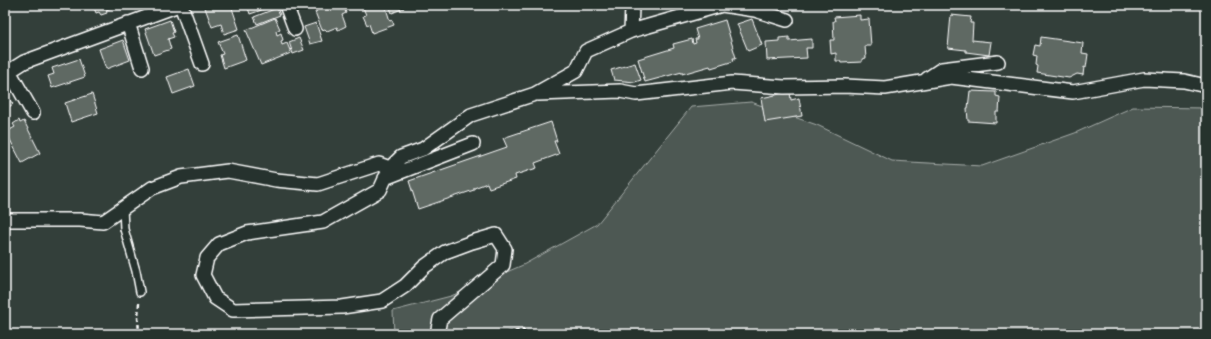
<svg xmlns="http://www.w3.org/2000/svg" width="1211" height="339" viewBox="0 0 1211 339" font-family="Mali,sans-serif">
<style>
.green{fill:#4d5853;stroke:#a6aca9}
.building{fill:#5f6964;stroke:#fff}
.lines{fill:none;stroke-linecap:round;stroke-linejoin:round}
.lane-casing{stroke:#fff;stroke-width:10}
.street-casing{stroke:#fff;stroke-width:16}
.path{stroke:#fff;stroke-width:2.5;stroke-dasharray:4 3;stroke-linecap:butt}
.lane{stroke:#26332d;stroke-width:7}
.street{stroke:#26332d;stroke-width:13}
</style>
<rect width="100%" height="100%" fill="#333f3a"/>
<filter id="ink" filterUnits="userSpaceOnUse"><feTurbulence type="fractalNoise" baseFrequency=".025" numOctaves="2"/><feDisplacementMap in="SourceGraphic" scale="8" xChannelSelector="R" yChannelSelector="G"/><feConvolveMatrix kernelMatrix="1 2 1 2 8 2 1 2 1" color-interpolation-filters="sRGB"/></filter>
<g filter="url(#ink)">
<path class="green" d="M 751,102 L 817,125 L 892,161 L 982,166 L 1075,133 L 1133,107 L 1206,108 L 1206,334 L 394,334 L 393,311 L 451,296 L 523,265 L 597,224 L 691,107 Z"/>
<path class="building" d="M 91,5 L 114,5 L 115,7 L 106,10 L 107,13 L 101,15 L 99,12 L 96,13 L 94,8 L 92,8 Z
M 204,5 L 231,5 L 239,29 L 224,34 L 221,24 L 212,27 Z
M 247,5 L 274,5 L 274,6 L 250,14 Z
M 315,5 L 343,5 L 346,13 L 342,15 L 346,26 L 338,30 L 337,27 L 327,31 L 325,29 L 322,30 L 315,12 L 317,11 Z
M 362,5 L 385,5 L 390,21 L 392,20 L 394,25 L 372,33 L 369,24 L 367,25 L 363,16 L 366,15 Z
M 389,5 L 403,5 L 404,8 L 392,13 Z
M 277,8 L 280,15 L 257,24 L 254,17 Z
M 860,15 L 860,20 L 869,19 L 871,46 L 865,46 L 866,58 L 862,59 L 862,62 L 841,63 L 840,61 L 836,61 L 836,53 L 831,54 L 830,40 L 834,40 L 833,21 L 835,21 L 834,17 Z
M 951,15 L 971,17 L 970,23 L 973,23 L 972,40 L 991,42 L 989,55 L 966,52 L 966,50 L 948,48 Z
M 275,18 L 280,29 L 276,31 L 277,35 L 281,33 L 283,40 L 281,41 L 282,45 L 287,43 L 291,53 L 261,65 L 246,30 Z
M 752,19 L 762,45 L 748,51 L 737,24 Z
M 170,20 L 174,32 L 172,33 L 174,37 L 168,39 L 171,49 L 154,55 L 145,29 Z
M 725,20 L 736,58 L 733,58 L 734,61 L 711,68 L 710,66 L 682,74 L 682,72 L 645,82 L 638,59 L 674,48 L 673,44 L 692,39 L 693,44 L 696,43 L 695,39 L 698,39 L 695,29 Z
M 316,23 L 322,41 L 310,44 L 304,27 Z
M 238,35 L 246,60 L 224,68 L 220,55 L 223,54 L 218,42 Z
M 789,37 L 789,41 L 812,39 L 812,48 L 806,48 L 807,58 L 767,60 L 766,42 L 779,41 L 779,38 Z
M 1041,37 L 1083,43 L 1082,53 L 1088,54 L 1086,68 L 1084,67 L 1083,75 L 1077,74 L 1069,78 L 1037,73 L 1038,66 L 1036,65 L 1037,56 L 1033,55 L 1035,45 L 1040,46 Z
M 299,38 L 304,50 L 293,54 L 289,42 Z
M 123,40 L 130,60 L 106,69 L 99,49 Z
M 79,59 L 85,77 L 52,88 L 48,76 L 54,74 L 52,68 Z
M 635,63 L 641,80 L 635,82 L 614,80 L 611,70 Z
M 189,69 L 195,86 L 173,94 L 167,77 Z
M 970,91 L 996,92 L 996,96 L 1000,97 L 999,112 L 996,112 L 996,123 L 968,121 L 967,108 L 968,108 Z
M 790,92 L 791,100 L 799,98 L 802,116 L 765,122 L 761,98 Z
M 5,94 L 13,104 L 5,110 Z
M 92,94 L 98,113 L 71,122 L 65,103 Z
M 19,120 L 20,123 L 24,121 L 40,153 L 22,163 L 6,132 L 15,127 L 13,124 Z
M 551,122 L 557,141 L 554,141 L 559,154 L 535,163 L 537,168 L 515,175 L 516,179 L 489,188 L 487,183 L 474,188 L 474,190 L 418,209 L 409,181 L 507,147 L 503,138 Z"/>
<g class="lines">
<defs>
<path id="lane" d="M 123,208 L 124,229 L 136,271 L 140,292"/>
<path id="street" d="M 181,5 L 202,64
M 286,5 L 295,29
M 128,23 L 142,68
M 631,31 L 632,7 L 633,5
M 9,71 L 33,113
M 5,74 L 24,62 L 179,5
M 927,79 L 942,69 L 998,62
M 538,94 L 620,91 L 636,94 L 732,83 L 784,87 L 845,86 L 885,88 L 951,77 L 1073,92 L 1144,79 L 1184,81 L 1206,86
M 385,178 L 473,144
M 5,220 L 80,220 L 103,222 L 152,188 L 181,177 L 228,171 L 276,180 L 318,184 L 379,164 L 390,168
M 437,334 L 440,319 L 503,265 L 505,249 L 496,235 L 472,242 L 445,252 L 424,267 L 405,286 L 382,301 L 342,307 L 233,310 L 215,298 L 203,275 L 207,258 L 219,244 L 247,233 L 323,222 L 380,190 L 390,168 L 401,157 L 423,149 L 471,115 L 535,94 L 576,71 L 586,51 L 631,31 L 722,5 L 755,10 L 787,20"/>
</defs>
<use href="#lane" class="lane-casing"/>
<use href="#street" class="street-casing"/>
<path class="path" d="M 139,303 L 138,317 L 139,334
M 501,334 L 522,330 L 535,334"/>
<use href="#lane" class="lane"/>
<use href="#street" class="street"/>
</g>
</g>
<rect width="1211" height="339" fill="none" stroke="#26332d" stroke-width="20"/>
<rect x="10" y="10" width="1191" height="319" fill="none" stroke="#fff" stroke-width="1.5" filter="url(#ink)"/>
</svg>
